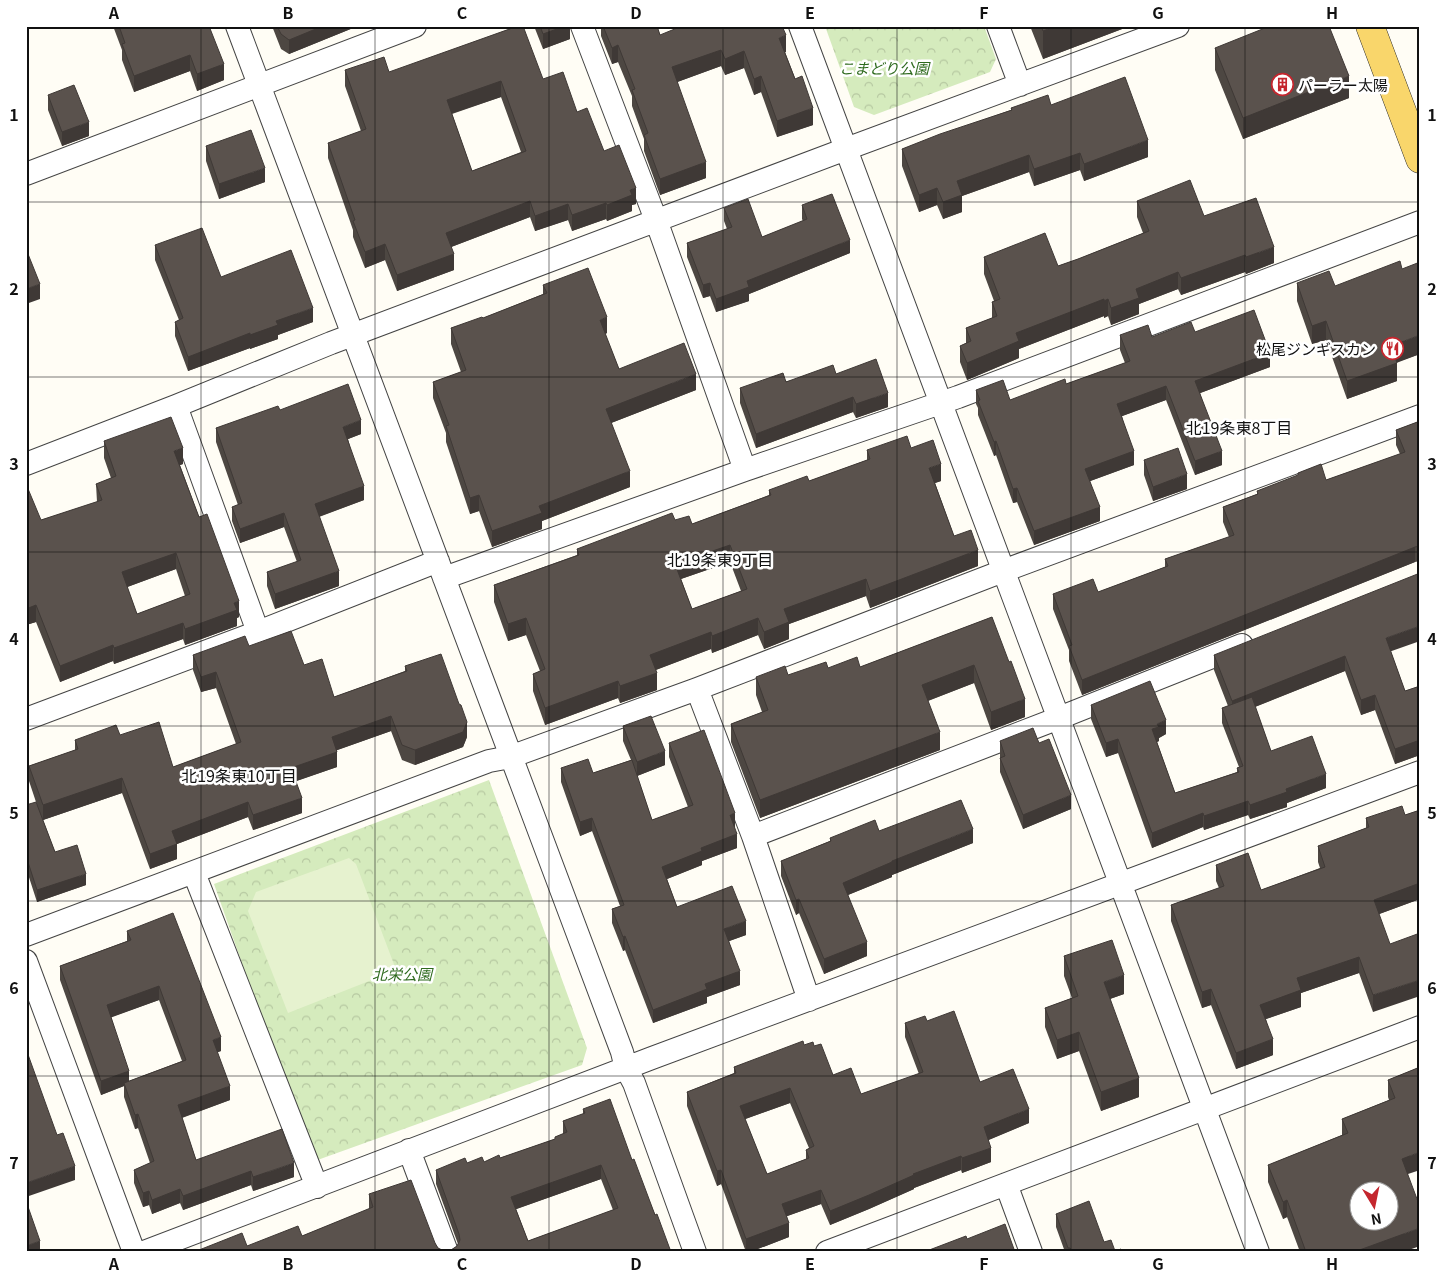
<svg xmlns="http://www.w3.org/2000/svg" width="1446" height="1278" viewBox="0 0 1446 1278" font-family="Georgia,'Noto Sans JP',serif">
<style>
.park{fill:url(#park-crowns)}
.pitch{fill:#e6f2cf}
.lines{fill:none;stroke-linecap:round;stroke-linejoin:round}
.minor-casing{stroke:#444;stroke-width:24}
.primary-casing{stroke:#222;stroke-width:29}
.minor{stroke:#fff;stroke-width:22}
.primary{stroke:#f9d66b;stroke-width:28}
.wall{fill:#4d4742;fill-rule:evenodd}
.shaded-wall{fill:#3f3936}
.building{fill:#5a524d;stroke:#3f3936;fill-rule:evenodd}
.grid{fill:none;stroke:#111;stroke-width:1;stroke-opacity:0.55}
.labels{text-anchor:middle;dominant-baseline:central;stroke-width:5;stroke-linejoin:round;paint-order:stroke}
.park-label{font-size:15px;font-style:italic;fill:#2f6b1f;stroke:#fff}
.poi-label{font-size:15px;fill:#111;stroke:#fff;text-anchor:start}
.neighbourhood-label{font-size:16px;fill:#111;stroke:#fff}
.neatline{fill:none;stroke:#111;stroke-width:2}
.grid-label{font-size:16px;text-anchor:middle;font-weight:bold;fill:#111}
</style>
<defs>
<pattern id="park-crowns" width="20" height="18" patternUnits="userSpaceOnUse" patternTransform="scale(1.25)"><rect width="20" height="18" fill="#d5ebbd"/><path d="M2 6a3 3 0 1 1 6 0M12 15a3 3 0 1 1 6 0" fill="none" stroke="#b6c8a1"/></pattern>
</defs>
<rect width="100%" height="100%" fill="#fffdf5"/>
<path class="park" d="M 825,26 L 984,26 L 996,59 L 990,72 L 874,115 L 854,107 Z
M 489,780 L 587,1048 L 582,1065 L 312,1162 L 214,884 Z"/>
<path class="pitch" d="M 349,858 L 356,864 L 395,967 L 387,974 L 288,1013 L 248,911 L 256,892 Z"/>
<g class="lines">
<defs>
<path id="minor" d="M 237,26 L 622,1052 L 626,1068 L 634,1083 L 695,1252
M 582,26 L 656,220 L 745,470
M 800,26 L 1258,1252
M 998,26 L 1020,85
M 26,174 L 415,26
M 176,406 L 258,632
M 26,464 L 176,406 L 331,343 L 846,149 L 1178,26
M 444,578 L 745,470 L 958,397 L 1420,222
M 697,689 L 753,836 L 809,1000
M 26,719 L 258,632 L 438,561
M 753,836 L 1059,718 L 1242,645
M 194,873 L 317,1187
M 26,935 L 489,761 L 510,757 L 697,689 L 1003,571 L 1420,416
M 26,961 L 134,1252
M 409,1150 L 447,1252
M 1006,1184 L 1031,1252
M 144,1252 L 652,1058 L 1420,772
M 827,1252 L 1420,1027"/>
<path id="primary" d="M 1370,26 L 1420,159"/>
</defs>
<use href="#minor" class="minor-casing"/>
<use href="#primary" class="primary-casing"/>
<use href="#minor" class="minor"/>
<use href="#primary" class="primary"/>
</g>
<path class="wall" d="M 113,26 L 209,26 L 224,80 L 197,91 L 190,71 L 134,92 L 122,60 L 122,50 Z
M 272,26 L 358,26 L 289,54 L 281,49 Z
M 534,26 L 570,26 L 570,39 L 543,49 Z
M 601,26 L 657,26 L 660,35 L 786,52 L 785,52 L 813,125 L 777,137 L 761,92 L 754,95 L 744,68 L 725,75 L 721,66 L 677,82 L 706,178 L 660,195 L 644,151 L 644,139 L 632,106 L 632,96 L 618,62 L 612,64 L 601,36 Z
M 1030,26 L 1130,26 L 1043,59 Z
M 1215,48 L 1349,98 L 1243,139 L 1215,70 Z
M 345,70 L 543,79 L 577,112 L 604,151 L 636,204 L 632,205 L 632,211 L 607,221 L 606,219 L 572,231 L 568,220 L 535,231 L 530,217 L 451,247 L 454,270 L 397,291 L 385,260 L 365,268 L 353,237 L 353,230 L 328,158 L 328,143 L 361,131 L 345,86 ZM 501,97 L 521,152 L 472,171 L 452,114 Z
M 48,95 L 89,136 L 62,146 L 48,110 Z
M 1051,105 L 1148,157 L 1084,181 L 1080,170 L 1034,186 L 1029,172 L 962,196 L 962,212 L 943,219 L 937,205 L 919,212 L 902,166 L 902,149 L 1011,110 L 1011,108 Z
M 206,146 L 265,182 L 219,199 L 206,161 Z
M 1137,201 L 1204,216 L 1274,263 L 1246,274 L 1245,272 L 1181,295 L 1178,289 L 1139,304 L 1139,314 L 1111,325 L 1108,316 L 1104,318 L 1104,316 L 1019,349 L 1019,358 L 967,380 L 960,362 L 960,346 L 966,343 L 966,328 L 992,318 L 992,302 L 994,301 L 984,274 L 984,257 L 1058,266 L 1078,259 L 1143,233 L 1137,217 Z
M 802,205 L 850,253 L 749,294 L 749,301 L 716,312 L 710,296 L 703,298 L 687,257 L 687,243 L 727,229 L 724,221 L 724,208 L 762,237 L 803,221 L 802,219 Z
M 155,245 L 221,277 L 313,322 L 278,335 L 278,339 L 250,349 L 250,348 L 188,371 L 175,336 L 175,322 L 179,320 L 155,260 Z
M 1297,283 L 1335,286 L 1420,354 L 1397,362 L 1397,381 L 1347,399 L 1326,340 L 1312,344 L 1297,301 Z
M 543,285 L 607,333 L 605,334 L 619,369 L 696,390 L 611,423 L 630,487 L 542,521 L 542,529 L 492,547 L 479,511 L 470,514 L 446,442 L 446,433 L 433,398 L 433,382 L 461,372 L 451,344 L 451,328 L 483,318 L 543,294 Z
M 1195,332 L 1270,367 L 1200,393 L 1222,465 L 1195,475 L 1166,400 L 1122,416 L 1134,465 L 1090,481 L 1100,521 L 1034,545 L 1017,502 L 1013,503 L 996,455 L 994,456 L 978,415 L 978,408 L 976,404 L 976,390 L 1010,400 L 1066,384 L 1125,363 L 1120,350 L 1120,335 L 1152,337 Z
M 836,374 L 888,407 L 856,418 L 853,412 L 756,448 L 740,403 L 740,388 Z
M 280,410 L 361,434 L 348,439 L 364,500 L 319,517 L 339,586 L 275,609 L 267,586 L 267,572 L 297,562 L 284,527 L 240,543 L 232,521 L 232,507 L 238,505 L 216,442 L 216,428 Z
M 1420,421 L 1420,561 L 1415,562 L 1082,695 L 1069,661 L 1069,650 L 1053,609 L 1053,594 L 1098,592 L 1165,567 L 1165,559 L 1229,537 L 1223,522 L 1223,507 L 1257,494 L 1257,491 L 1298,476 L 1298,473 L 1326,480 L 1400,454 L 1396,445 L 1396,430 Z
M 104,441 L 183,464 L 180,465 L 199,517 L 239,617 L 237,618 L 237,626 L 185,645 L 183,639 L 114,664 L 113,661 L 60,682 L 36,622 L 26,625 L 41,520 L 97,502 L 96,484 L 111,478 L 104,458 ZM 176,569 L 185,596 L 137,614 L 127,587 Z
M 911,448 L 941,481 L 935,483 L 954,536 L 978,566 L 870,608 L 866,596 L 789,624 L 789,639 L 764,649 L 758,635 L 712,653 L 711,649 L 656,670 L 657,690 L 620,703 L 618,698 L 545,725 L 533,691 L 533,674 L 540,671 L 526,635 L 508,641 L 494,602 L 494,585 L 577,555 L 577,549 L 675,520 L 692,524 L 769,495 L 769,490 L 809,481 L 867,460 L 867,450 ZM 730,562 L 741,591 L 692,609 L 681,579 Z
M 1144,460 L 1187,489 L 1153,501 L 1144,475 Z
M 992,617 L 1025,717 L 991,730 L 974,683 L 928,701 L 940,750 L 760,818 L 731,742 L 731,724 L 762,712 L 756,695 L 756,677 L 788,675 L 828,668 L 860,667 Z
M 249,646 L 304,665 L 334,697 L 405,671 L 405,666 L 467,737 L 463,747 L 415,765 L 402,760 L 391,731 L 337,750 L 337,767 L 296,781 L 302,813 L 253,830 L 248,817 L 177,844 L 177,859 L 150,869 L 122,793 L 43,820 L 55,852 L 86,885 L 37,902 L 26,868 L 26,805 L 37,805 L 29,781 L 29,766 L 75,750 L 75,740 L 120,735 L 173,767 L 236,744 L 216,688 L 201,692 L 193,670 L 193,655 Z
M 1391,652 L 1405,691 L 1420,686 L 1420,755 L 1395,764 L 1375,710 L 1361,715 L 1345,671 L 1255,707 L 1271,751 L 1326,788 L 1287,803 L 1287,807 L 1250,819 L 1248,815 L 1204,830 L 1203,827 L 1152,848 L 1118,753 L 1106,757 L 1091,719 L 1091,705 L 1166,734 L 1159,738 L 1159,741 L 1157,742 L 1175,793 L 1237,772 L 1237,768 L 1239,767 L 1222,723 L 1222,708 L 1228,706 L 1214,670 L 1214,655 Z
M 623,726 L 665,765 L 637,776 L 652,820 L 688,807 L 669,757 L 669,743 L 735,827 L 734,827 L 737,848 L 702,861 L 702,865 L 667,879 L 677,907 L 746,935 L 729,941 L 740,985 L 707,997 L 707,1003 L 653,1023 L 625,950 L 623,951 L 612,923 L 612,909 L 620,906 L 592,831 L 580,836 L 561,782 L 561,768 L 593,773 L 631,760 L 623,741 Z
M 1000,741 L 1071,809 L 1023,829 L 1000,772 Z
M 1420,810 L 1420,899 L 1379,914 L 1373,1012 L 1359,973 L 1301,993 L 1301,1007 L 1266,1019 L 1273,1055 L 1236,1069 L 1211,1005 L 1202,1008 L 1171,921 L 1171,905 L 1219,888 L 1216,881 L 1216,865 L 1261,890 L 1320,868 L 1318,862 L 1318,846 L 1366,828 L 1366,818 L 1405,815 Z
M 879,831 L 973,843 L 892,875 L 892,877 L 848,895 L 867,956 L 824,974 L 799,913 L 796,915 L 781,876 L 781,861 L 830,841 L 830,838 Z
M 127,931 L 221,1051 L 217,1052 L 230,1100 L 182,1118 L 196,1160 L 294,1177 L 253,1191 L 251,1185 L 183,1210 L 180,1203 L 152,1214 L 149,1205 L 143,1207 L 134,1183 L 134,1170 L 150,1163 L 138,1128 L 135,1129 L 124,1097 L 124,1086 L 101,1095 L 60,980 L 60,966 L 127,941 ZM 159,1000 L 182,1061 L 129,1081 L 111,1017 Z
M 1064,956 L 1124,994 L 1110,999 L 1139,1097 L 1101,1111 L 1079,1051 L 1057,1059 L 1045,1027 L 1045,1008 L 1072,998 L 1064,976 Z
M 927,1021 L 980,1082 L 1029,1123 L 988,1140 L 991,1162 L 962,1173 L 961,1170 L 914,1188 L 914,1189 L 869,1209 L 830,1225 L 821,1204 L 787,1216 L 789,1237 L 750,1252 L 746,1252 L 721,1184 L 717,1186 L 687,1106 L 687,1092 L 734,1073 L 734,1067 L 804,1045 L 814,1046 L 833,1075 L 861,1094 L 919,1074 L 905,1037 L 905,1023 ZM 790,1103 L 809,1148 L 806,1150 L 806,1159 L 767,1174 L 745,1119 Z
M 1420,1067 L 1408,1174 L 1403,1252 L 1300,1252 L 1287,1217 L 1283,1219 L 1268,1182 L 1268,1165 L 1342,1135 L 1342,1119 L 1389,1100 L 1388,1097 L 1388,1080 Z
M 583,1109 L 632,1160 L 671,1252 L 194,1252 L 247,1246 L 302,1236 L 369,1209 L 369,1194 L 435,1243 L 438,1248 L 444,1251 L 451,1250 L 457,1246 L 458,1244 L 436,1184 L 436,1170 L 467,1163 L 484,1162 L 500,1158 L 555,1139 L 555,1137 L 563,1134 L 563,1121 L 583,1114 ZM 601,1179 L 613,1210 L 528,1241 L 516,1209 Z
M 1056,1214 L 1104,1242 L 1115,1251 L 1122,1252 L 1065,1252 L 1056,1227 Z"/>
<path class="shaded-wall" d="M 323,26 L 358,26 L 289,54 L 289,40 Z
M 565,26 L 570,26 L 570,39 L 543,49 L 543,34 Z
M 1056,26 L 1130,26 L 1043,59 L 1043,31 Z
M 786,35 L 786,52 L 779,54 L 779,38 Z
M 618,45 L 618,62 L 612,64 L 612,48 Z
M 721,50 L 721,66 L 672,84 L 672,67 Z
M 744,51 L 744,68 L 725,75 L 725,59 Z
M 190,55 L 190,71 L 134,92 L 134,76 Z
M 224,64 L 224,80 L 197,91 L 197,74 Z
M 761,76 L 761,92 L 754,95 L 754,79 Z
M 1349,76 L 1349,98 L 1243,139 L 1243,118 Z
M 501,81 L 501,97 L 447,115 L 447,100 Z
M 813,108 L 813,125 L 777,137 L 777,121 Z
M 89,122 L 89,136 L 62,146 L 62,132 Z
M 1148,140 L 1148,157 L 1084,181 L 1084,164 Z
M 1080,153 L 1080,170 L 1034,186 L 1034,169 Z
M 1029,155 L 1029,172 L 962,196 L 962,212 L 943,219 L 943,202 L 957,181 Z
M 706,162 L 706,178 L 660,195 L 660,179 Z
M 265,168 L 265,182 L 219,199 L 219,184 Z
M 636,188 L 636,204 L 632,205 L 632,211 L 607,221 L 607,205 L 630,190 Z
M 937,188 L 937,205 L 919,212 L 919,195 Z
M 530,201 L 530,217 L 446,249 L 446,233 Z
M 606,203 L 606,219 L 572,231 L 572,215 Z
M 568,204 L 568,220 L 535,231 L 535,216 Z
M 850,240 L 850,253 L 749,294 L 749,301 L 716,312 L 716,299 L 747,281 Z
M 385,244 L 385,260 L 365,268 L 365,252 Z
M 1274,247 L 1274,263 L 1246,274 L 1246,257 Z
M 454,254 L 454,270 L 397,291 L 397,275 Z
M 1245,255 L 1245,272 L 1181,295 L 1181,278 Z
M 1178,272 L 1178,289 L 1139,304 L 1139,314 L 1111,325 L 1111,308 L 1136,289 Z
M 710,283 L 710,296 L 703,298 L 703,285 Z
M 40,284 L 40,299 L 26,304 L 26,289 Z
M 1104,299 L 1104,316 L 1019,349 L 1019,358 L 967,380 L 967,363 L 1016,333 Z
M 1108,299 L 1108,316 L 1104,318 L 1104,301 Z
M 313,308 L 313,322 L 278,335 L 278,339 L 250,349 L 250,335 L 276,321 Z
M 607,317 L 607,333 L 600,336 L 600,320 Z
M 1326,321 L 1326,340 L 1312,344 L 1312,326 Z
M 250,333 L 250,348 L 188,371 L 188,357 Z
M 1420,335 L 1420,354 L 1391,365 L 1391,346 Z
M 1270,353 L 1270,367 L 1195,395 L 1195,381 Z
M 1397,363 L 1397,381 L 1347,399 L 1347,381 Z
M 696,374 L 696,390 L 606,425 L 606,409 Z
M 1166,386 L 1166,400 L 1117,418 L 1117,404 Z
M 888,393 L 888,407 L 856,418 L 856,404 Z
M 853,397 L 853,412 L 756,448 L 756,434 Z
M 361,420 L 361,434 L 343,441 L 343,427 Z
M 996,441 L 996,455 L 994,456 L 994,442 Z
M 183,448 L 183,464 L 174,467 L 174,451 Z
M 1134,451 L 1134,465 L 1085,483 L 1085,469 Z
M 1222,451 L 1222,465 L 1195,475 L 1195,461 Z
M 941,464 L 941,481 L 929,485 L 929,468 Z
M 630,471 L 630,487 L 542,521 L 542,529 L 492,547 L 492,531 L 539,506 Z
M 1187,474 L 1187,489 L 1153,501 L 1153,487 Z
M 364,486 L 364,500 L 315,518 L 315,504 Z
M 1017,488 L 1017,502 L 1013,503 L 1013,489 Z
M 479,495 L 479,511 L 470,514 L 470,498 Z
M 1100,507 L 1100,521 L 1034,545 L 1034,531 Z
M 284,513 L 284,527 L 240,543 L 240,529 Z
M 730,545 L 730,562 L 675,581 L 675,564 Z
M 1415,547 L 1415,562 L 1082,695 L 1082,680 Z
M 978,550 L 978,566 L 870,608 L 870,591 Z
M 176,553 L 176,569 L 122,589 L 122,572 Z
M 339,571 L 339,586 L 275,609 L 275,594 Z
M 866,579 L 866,596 L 789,624 L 789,639 L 764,649 L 764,632 L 784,609 Z
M 239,601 L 239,617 L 237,618 L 237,626 L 185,645 L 185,629 L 234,603 Z
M 36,605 L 36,622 L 26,625 L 26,609 Z
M 526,618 L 526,635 L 508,641 L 508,624 Z
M 758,618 L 758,635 L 712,653 L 712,636 Z
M 183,623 L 183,639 L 114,664 L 114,648 Z
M 1420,626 L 1420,641 L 1386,653 L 1386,638 Z
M 711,632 L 711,649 L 650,672 L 650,655 Z
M 113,645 L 113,661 L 60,682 L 60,666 Z
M 1345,656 L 1345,671 L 1232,716 L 1232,701 Z
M 974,665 L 974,683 L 922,703 L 922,685 Z
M 216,672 L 216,688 L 201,692 L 201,677 Z
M 657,673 L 657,690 L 620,703 L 620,686 Z
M 618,681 L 618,698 L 545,725 L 545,708 Z
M 1375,695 L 1375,710 L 1361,715 L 1361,700 Z
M 1025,699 L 1025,717 L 991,730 L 991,712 Z
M 391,716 L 391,731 L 332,752 L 332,737 Z
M 1166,720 L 1166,734 L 1159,738 L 1159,741 L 1152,744 L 1152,729 L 1157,724 Z
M 467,722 L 467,737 L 463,747 L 415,765 L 415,750 Z
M 940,732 L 940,750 L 760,818 L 760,800 Z
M 1118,739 L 1118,753 L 1106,757 L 1106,743 Z
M 1420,740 L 1420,755 L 1395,764 L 1395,749 Z
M 665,751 L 665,765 L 637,776 L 637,762 Z
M 337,752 L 337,767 L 291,783 L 291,768 Z
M 1326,774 L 1326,788 L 1287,803 L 1287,807 L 1250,819 L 1250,805 L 1286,789 Z
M 122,778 L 122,793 L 43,820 L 43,805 Z
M 1071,795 L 1071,809 L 1023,829 L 1023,815 Z
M 302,798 L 302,813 L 253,830 L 253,815 Z
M 1248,801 L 1248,815 L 1204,830 L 1204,816 Z
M 248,802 L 248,817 L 177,844 L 177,859 L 150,869 L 150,854 L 172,831 Z
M 735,813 L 735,827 L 730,829 L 730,815 Z
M 1203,813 L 1203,827 L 1152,848 L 1152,833 Z
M 592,818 L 592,831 L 580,836 L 580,822 Z
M 973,829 L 973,843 L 892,875 L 892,877 L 843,897 L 843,883 L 892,861 Z
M 737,834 L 737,848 L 702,861 L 702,865 L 662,881 L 662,867 L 701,848 Z
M 86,874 L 86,885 L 37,902 L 37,890 Z
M 1420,883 L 1420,899 L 1374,916 L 1374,900 Z
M 799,899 L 799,913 L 796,915 L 796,900 Z
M 746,921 L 746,935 L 724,943 L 724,929 Z
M 625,936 L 625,950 L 623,951 L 623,937 Z
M 867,942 L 867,956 L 824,974 L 824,959 Z
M 1359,957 L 1359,973 L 1301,993 L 1301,1007 L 1260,1021 L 1260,1005 L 1297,978 Z
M 740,971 L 740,985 L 707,997 L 707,1003 L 653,1023 L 653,1010 L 705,984 Z
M 1124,975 L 1124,994 L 1104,1001 L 1104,982 Z
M 1420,980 L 1420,996 L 1373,1012 L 1373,995 Z
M 159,986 L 159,1000 L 107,1019 L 107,1005 Z
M 1211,989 L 1211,1005 L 1202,1008 L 1202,992 Z
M 1079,1032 L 1079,1051 L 1057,1059 L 1057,1040 Z
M 221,1037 L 221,1051 L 213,1054 L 213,1040 Z
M 1273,1039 L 1273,1055 L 1236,1069 L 1236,1053 Z
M 129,1071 L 129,1085 L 124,1083 L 124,1086 L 101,1095 L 101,1081 Z
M 1139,1078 L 1139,1097 L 1101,1111 L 1101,1092 Z
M 230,1086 L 230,1100 L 178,1119 L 178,1105 Z
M 790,1088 L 790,1103 L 740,1121 L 740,1106 Z
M 1029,1109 L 1029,1123 L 984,1142 L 984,1127 Z
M 138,1114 L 138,1128 L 135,1129 L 135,1115 Z
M 991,1148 L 991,1162 L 962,1173 L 962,1158 Z
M 1420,1152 L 1420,1170 L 1402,1176 L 1402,1159 Z
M 961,1156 L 961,1170 L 914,1188 L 914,1189 L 869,1209 L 830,1225 L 830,1211 L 913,1174 Z
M 294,1163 L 294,1177 L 253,1191 L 253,1177 Z
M 601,1165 L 601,1179 L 511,1211 L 511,1197 Z
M 75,1166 L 75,1180 L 26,1197 L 26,1183 Z
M 721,1170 L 721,1184 L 717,1186 L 717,1171 Z
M 251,1171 L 251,1185 L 183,1210 L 183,1196 Z
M 180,1189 L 180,1203 L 152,1214 L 152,1200 Z
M 821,1190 L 821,1204 L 782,1218 L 782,1204 Z
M 149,1191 L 149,1205 L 143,1207 L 143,1193 Z
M 1287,1200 L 1287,1217 L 1283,1219 L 1283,1202 Z
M 789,1223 L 789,1237 L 750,1252 L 746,1252 L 746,1239 Z
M 1420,1228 L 1420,1246 L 1403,1252 L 1354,1252 Z
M 40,1241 L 40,1252 L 26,1252 L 26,1246 Z"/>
<path class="building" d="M 119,26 L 209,26 L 224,64 L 197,74 L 190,55 L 134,76 L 122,44 L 125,43 Z
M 277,26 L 323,26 L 289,40 L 281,34 Z
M 518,26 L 523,26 L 543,79 L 563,72 L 577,112 L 587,108 L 604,151 L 619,145 L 636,188 L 630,190 L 632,195 L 607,205 L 606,203 L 572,215 L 568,204 L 535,216 L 530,201 L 446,233 L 454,254 L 397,275 L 385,244 L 365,252 L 353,221 L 355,220 L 328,143 L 366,129 L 345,70 L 384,57 L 389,72 ZM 501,81 L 526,151 L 472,171 L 447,100 Z
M 540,26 L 565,26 L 543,34 Z
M 603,26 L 657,26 L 660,35 L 682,26 L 782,26 L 786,35 L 779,38 L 795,79 L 802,76 L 813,108 L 777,121 L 761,76 L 754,79 L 744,51 L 725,59 L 721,50 L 672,67 L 706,162 L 660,179 L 644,135 L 648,133 L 632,90 L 635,89 L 618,45 L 612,48 Z
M 1041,26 L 1056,26 L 1043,31 Z
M 1270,26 L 1329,26 L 1349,76 L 1243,118 L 1215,48 Z
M 1125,77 L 1148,140 L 1084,164 L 1080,153 L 1034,169 L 1029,155 L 957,181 L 962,195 L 943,202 L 937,188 L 919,195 L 902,149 L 940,134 L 1012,110 L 1011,108 L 1048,95 L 1051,105 Z
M 74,85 L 89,122 L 62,132 L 48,95 Z
M 251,130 L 265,168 L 219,184 L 206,146 Z
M 1190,180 L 1204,216 L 1256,198 L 1274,247 L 1246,257 L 1245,255 L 1181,278 L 1178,272 L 1136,289 L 1139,298 L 1111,308 L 1108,299 L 1104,301 L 1104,299 L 1016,333 L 1019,341 L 967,363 L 960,346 L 971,341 L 966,328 L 997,316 L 992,302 L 1000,299 L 984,257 L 1045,233 L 1058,266 L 1078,259 L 1149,231 L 1137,201 Z
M 832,194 L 850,240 L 747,281 L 749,287 L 716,299 L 710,283 L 703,285 L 687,243 L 732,227 L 724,208 L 748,199 L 762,237 L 807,219 L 802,205 Z
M 202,228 L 221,277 L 291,250 L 313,308 L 276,321 L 278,325 L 250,335 L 250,333 L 188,357 L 175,322 L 183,318 L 155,245 Z
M 26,249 L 40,284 L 26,289 Z
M 1400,261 L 1402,269 L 1420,262 L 1420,335 L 1391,346 L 1397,363 L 1347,381 L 1326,321 L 1312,326 L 1297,283 L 1329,271 L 1335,286 Z
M 588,268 L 607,317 L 600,320 L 619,369 L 684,343 L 696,374 L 606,409 L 630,471 L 539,506 L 542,513 L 492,531 L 479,495 L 470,498 L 446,426 L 449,425 L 433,382 L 466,370 L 451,328 L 482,317 L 483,318 L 547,293 L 543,285 Z
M 1254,310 L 1270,353 L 1195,381 L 1222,451 L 1195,461 L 1166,386 L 1117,404 L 1134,451 L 1085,469 L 1100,507 L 1034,531 L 1017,488 L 1013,489 L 996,441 L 994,442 L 978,401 L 980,400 L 976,390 L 1003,380 L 1010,400 L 1065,379 L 1066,384 L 1130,361 L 1120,335 L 1148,325 L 1152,337 L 1191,322 L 1195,332 Z
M 876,359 L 888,393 L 856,404 L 853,397 L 756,434 L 740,388 L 783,373 L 786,382 L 833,365 L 836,374 Z
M 348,384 L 361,420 L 343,427 L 364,486 L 315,504 L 339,571 L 275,594 L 267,572 L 301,560 L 284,513 L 240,529 L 232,507 L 242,503 L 216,428 L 278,406 L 280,410 Z
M 171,417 L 183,448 L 174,451 L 199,517 L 207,514 L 239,601 L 234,603 L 237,610 L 185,629 L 183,623 L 114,648 L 113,645 L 60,666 L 36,605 L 26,609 L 26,484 L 41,520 L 102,500 L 96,484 L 116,476 L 104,441 ZM 176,553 L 190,594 L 137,614 L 122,572 Z
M 1420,421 L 1420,546 L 1415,547 L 1082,680 L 1069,646 L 1072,645 L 1053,594 L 1093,579 L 1098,592 L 1168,566 L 1165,559 L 1234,535 L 1223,507 L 1258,494 L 1257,491 L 1298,475 L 1298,473 L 1321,464 L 1326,480 L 1405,452 L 1396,430 Z
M 907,436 L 911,448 L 933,440 L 941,464 L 929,468 L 954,536 L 971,530 L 978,550 L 870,591 L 866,579 L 784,609 L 789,622 L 764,632 L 758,618 L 712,636 L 711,632 L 650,655 L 657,673 L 620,686 L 618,681 L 545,708 L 533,674 L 545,669 L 526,618 L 508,624 L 494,585 L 579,555 L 577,549 L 672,513 L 675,520 L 689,516 L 692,524 L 771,495 L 769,490 L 807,476 L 809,481 L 870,459 L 867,450 ZM 730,545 L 747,589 L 692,609 L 675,564 Z
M 1178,448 L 1187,474 L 1153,487 L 1144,460 Z
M 1420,573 L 1420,626 L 1386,638 L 1405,691 L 1420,686 L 1420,740 L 1395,749 L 1375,695 L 1361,700 L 1345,656 L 1232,701 L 1214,655 Z
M 992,617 L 1009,662 L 1011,661 L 1025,699 L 991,712 L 974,665 L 922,685 L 940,732 L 760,800 L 731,724 L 768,710 L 756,677 L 785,666 L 788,675 L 826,662 L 828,668 L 857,657 L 860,667 Z
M 291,631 L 304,665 L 322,659 L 334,697 L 407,671 L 405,666 L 441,654 L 459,704 L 461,705 L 467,722 L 463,732 L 415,750 L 402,745 L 391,716 L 332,737 L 337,752 L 291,768 L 302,798 L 253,815 L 248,802 L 172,831 L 177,844 L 150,854 L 122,778 L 43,805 L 29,766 L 78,749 L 75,740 L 116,725 L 120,735 L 159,722 L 173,767 L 241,742 L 216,672 L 201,677 L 193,655 L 245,636 L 249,646 Z
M 1150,681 L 1166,720 L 1157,724 L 1159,727 L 1152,729 L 1175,793 L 1239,772 L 1237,768 L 1243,766 L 1222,708 L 1252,697 L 1271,751 L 1312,736 L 1326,774 L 1286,789 L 1287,792 L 1250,805 L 1248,801 L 1204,816 L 1203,813 L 1152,833 L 1118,739 L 1106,743 L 1091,705 Z
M 651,716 L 665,751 L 637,762 L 623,726 Z
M 1033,728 L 1039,743 L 1049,739 L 1071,795 L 1023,815 L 1000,758 L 1005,756 L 1000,741 Z
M 704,730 L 735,813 L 730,815 L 737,834 L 701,848 L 702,851 L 662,867 L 677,907 L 732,886 L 746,921 L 724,929 L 740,971 L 705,984 L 707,989 L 653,1010 L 625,936 L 623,937 L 612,909 L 624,905 L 592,818 L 580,822 L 561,768 L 588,759 L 593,773 L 632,760 L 652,820 L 693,805 L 669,743 Z
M 961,800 L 973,829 L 892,861 L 892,862 L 843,883 L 867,942 L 824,959 L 799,899 L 796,900 L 781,861 L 831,841 L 830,838 L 875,820 L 879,831 Z
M 36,802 L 55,852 L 77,845 L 86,874 L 37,890 L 26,856 L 26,805 Z
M 1402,806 L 1405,815 L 1420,810 L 1420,883 L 1374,900 L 1390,944 L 1420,933 L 1420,980 L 1373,995 L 1359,957 L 1297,978 L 1301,990 L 1260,1005 L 1273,1039 L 1236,1053 L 1211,989 L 1202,992 L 1171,905 L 1224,886 L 1216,865 L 1248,853 L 1261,890 L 1325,867 L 1318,846 L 1369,827 L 1366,818 Z
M 173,913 L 221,1037 L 213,1040 L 230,1086 L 178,1105 L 196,1160 L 282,1129 L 294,1163 L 253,1177 L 251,1171 L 183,1196 L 180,1189 L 152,1200 L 149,1191 L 143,1193 L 134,1170 L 154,1161 L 138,1114 L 135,1115 L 124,1083 L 186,1060 L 159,986 L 107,1005 L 129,1071 L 101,1081 L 60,966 L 131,940 L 127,931 Z
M 1112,940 L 1124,975 L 1104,982 L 1139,1078 L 1101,1092 L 1079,1032 L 1057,1040 L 1045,1008 L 1078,996 L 1064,956 Z
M 954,1011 L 980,1082 L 1013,1069 L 1029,1109 L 984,1127 L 991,1148 L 962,1158 L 961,1156 L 913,1174 L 914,1175 L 869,1195 L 830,1211 L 821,1190 L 782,1204 L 789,1223 L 746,1239 L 721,1170 L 717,1171 L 687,1092 L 736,1073 L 734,1067 L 803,1041 L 804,1045 L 813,1042 L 814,1046 L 821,1044 L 833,1075 L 851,1068 L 861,1094 L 923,1072 L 905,1023 L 925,1016 L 927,1021 ZM 790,1088 L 814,1146 L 806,1150 L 809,1158 L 767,1174 L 740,1106 Z
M 26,1049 L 57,1135 L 63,1133 L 75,1166 L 26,1183 Z
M 1420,1067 L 1420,1152 L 1402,1159 L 1420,1207 L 1420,1228 L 1354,1252 L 1306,1252 L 1287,1200 L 1283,1202 L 1268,1165 L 1348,1133 L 1342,1119 L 1395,1098 L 1388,1080 ZM 1358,1190 L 1388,1190 L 1388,1220 L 1358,1220 Z
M 610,1099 L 632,1160 L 634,1159 L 655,1215 L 657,1214 L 671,1252 L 194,1252 L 242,1233 L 247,1246 L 298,1226 L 302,1236 L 373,1207 L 369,1194 L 411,1180 L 435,1243 L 438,1248 L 444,1251 L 451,1250 L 457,1246 L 460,1240 L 459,1234 L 436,1170 L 465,1158 L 467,1163 L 482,1157 L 484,1162 L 499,1155 L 500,1158 L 555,1139 L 555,1137 L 567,1132 L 563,1121 L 585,1113 L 583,1109 ZM 601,1165 L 618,1208 L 528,1241 L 511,1197 Z
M 26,1201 L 40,1241 L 26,1246 Z
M 1089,1201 L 1104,1242 L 1111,1240 L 1115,1251 L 1121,1249 L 1122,1252 L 1072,1252 L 1070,1248 L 1068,1248 L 1056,1214 Z
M 1005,1224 L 1015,1252 L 924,1252 L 966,1236 L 967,1239 Z"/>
<path class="grid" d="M 201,26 L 201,1252M 375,26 L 375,1252M 549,26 L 549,1252M 723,26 L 723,1252M 897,26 L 897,1252M 1071,26 L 1071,1252M 1245,26 L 1245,1252M 26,202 L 1420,202M 26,377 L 1420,377M 26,552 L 1420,552M 26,726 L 1420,726M 26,901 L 1420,901M 26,1076 L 1420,1076"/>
<defs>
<symbol id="building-ring" viewBox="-11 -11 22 22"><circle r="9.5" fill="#fff" stroke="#c4262e" stroke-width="1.5"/><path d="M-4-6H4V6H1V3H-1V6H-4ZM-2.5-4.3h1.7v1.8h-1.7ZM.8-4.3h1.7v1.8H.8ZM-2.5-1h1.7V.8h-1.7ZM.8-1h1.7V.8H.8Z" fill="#c4262e"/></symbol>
<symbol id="restaurant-ring" viewBox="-11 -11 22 22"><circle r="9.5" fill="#fff" stroke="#c4262e" stroke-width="1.5"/><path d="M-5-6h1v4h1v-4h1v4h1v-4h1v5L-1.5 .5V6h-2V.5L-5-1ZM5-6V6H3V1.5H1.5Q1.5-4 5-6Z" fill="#c4262e"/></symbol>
</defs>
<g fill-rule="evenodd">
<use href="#building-ring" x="1270" y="72" width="25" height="25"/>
<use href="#restaurant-ring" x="1380" y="336" width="25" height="25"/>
</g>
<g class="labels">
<g class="park-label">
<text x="884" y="67">こまどり公園</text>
<text x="402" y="973">北栄公園</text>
</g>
<g class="poi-label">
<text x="1298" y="84">パーラー太陽</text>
<text x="1376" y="348" text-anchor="end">松尾ジンギスカン</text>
</g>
<g class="neighbourhood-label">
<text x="1239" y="427">北19条東8丁目</text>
<text x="720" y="559">北19条東9丁目</text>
<text x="239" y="775">北19条東10丁目</text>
</g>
</g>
<rect width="1446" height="1278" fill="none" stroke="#ffffff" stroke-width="55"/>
<g transform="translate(1374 1206) rotate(170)"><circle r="24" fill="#ffffff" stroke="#a0a0a0"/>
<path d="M0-4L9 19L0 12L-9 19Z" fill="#c4262e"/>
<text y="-8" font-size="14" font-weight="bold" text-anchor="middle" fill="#111111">N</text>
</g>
<rect x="28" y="28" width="1390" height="1222" class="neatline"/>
<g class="grid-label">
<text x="114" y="19">A</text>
<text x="288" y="19">B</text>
<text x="462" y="19">C</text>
<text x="636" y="19">D</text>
<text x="810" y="19">E</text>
<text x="984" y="19">F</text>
<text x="1158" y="19">G</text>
<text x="1332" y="19">H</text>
<text x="14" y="121">1</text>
<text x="1432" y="121">1</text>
<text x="14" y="295">2</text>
<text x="1432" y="295">2</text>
<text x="14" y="470">3</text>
<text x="1432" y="470">3</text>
<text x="14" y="645">4</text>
<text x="1432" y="645">4</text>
<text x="14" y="819">5</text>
<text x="1432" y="819">5</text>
<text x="14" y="994">6</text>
<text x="1432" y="994">6</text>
<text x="14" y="1169">7</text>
<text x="1432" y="1169">7</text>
<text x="114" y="1270">A</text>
<text x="288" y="1270">B</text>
<text x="462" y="1270">C</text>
<text x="636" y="1270">D</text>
<text x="810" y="1270">E</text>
<text x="984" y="1270">F</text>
<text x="1158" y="1270">G</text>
<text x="1332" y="1270">H</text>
</g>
</svg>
